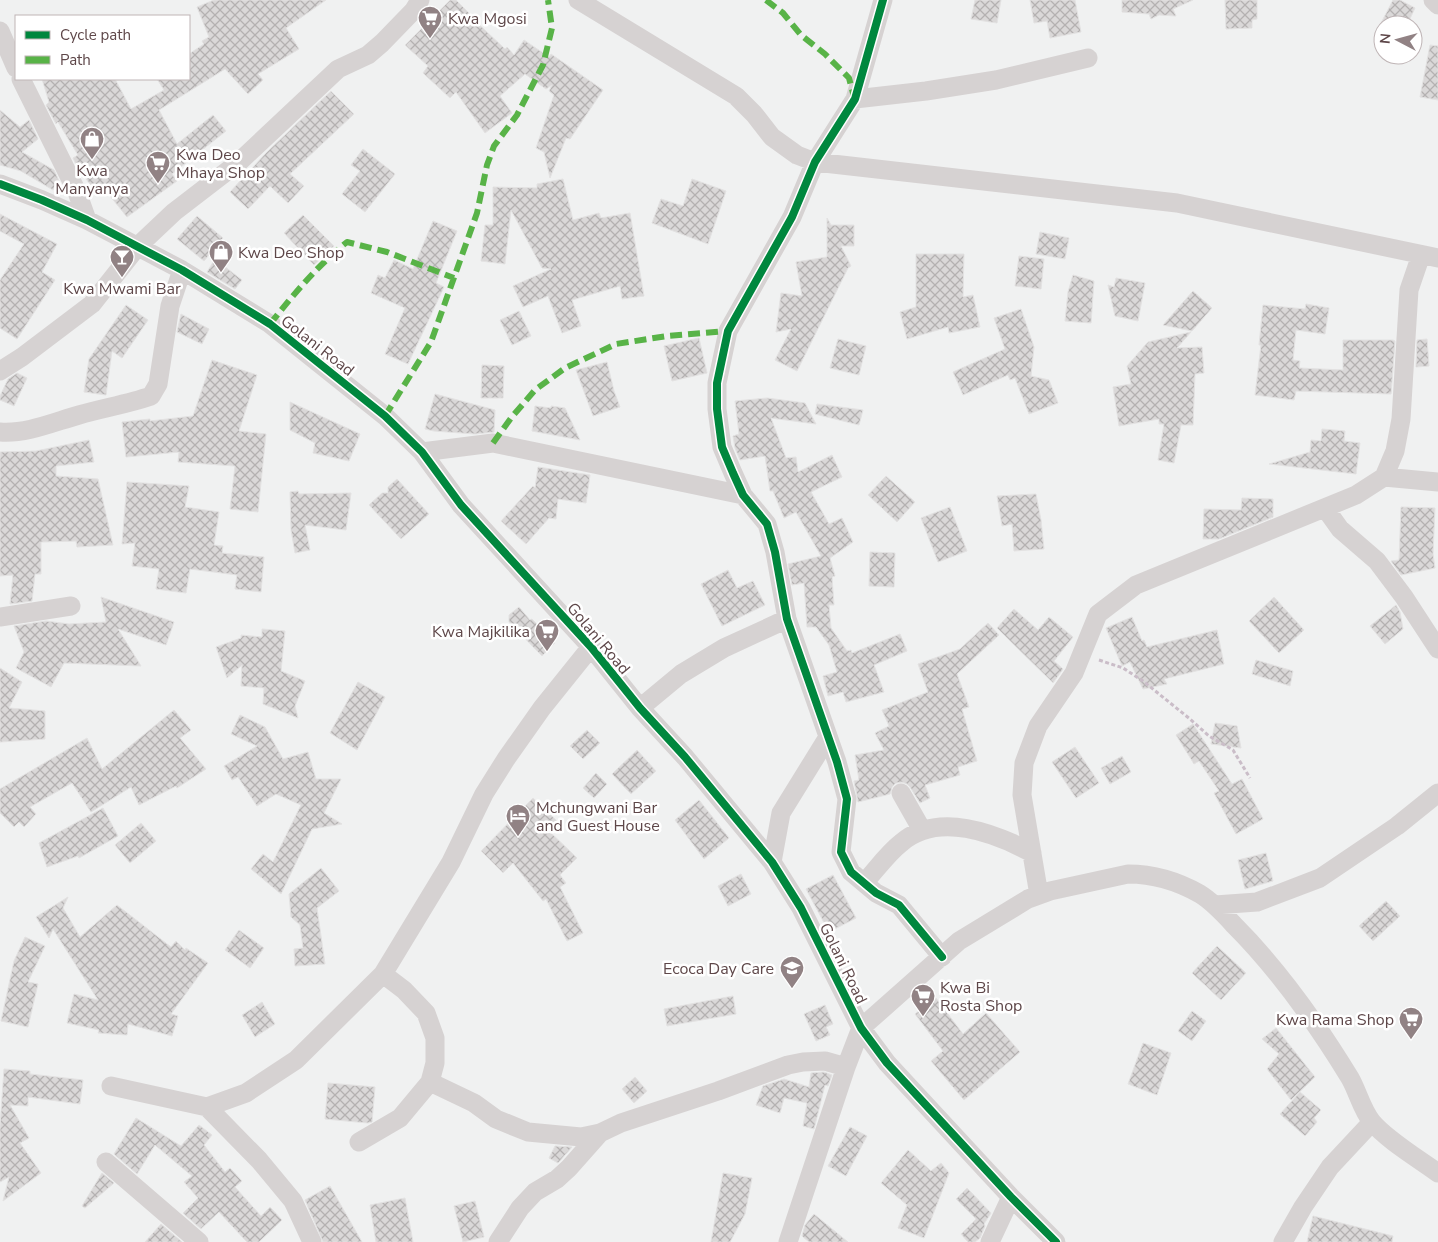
<svg xmlns="http://www.w3.org/2000/svg" width="1438" height="1242" font-family="'Nunito Sans',sans-serif">
<defs>
<pattern id="building-cross-hatch" width="8" height="8" patternUnits="userSpaceOnUse" patternTransform="scale(1.25)"><rect width="8" height="8" fill="#dad8d8"/><path d="M0 0l8 8M0 8l8-8" fill="none" stroke="#b4b1b1"/></pattern>
</defs>
<rect width="100%" height="100%" fill="#f0f1f1"/>
<path fill="url(#building-cross-hatch)" stroke="#e3e2e2" d="M214 0H326L286 28 299 49 258 74 263 80 248 94 225 69 159 110 177 144 213 115 226 131 172 174 177 181 127 217 106 191 99 196 77 167 73 158 78 155 58 122 56 124 46 105 49 102 42 79H115L131 109 164 90 157 79H189V54L204 44 202 41 209 37 197 7Z
M450 0H456L470 14 469 15 505 49 507 47 514 55 524 40 549 57 551 54 603 90 570 139 566 138 550 178 544 152 536 148 554 95 549 91 552 85 546 89 525 74 500 96 512 113 485 133 456 92 450 98 423 73 428 66 405 45Z
M975 0H1001L997 23 971 19Z
M1030 0H1075L1081 32 1050 38 1047 21 1034 23Z
M1122 0H1193L1173 9 1176 16 1159 15 1151 19 1149 14 1122 12Z
M1225 0H1257V19L1252 20V28L1226 29Z
M1393 0H1400L1415 8 1407 25H1380Z
M1430 45 1438 46V100L1420 97Z
M331 91 354 114 290 174 304 186 288 203 270 186 248 209 230 192 266 153Z
M0 110 20 127 29 120 38 139 22 152 54 170 59 181 53 190 21 171 0 165Z
M363 149 395 174 365 212 342 194 360 171 351 165Z
M563 179 573 220 599 213 601 218 630 213 644 296 622 299 620 286 572 300 581 326 562 333 548 296 523 307 513 286 551 269 542 268 511 210 505 264 481 261 485 225H493V187L537 188V184Z
M692 179 726 191 708 244 652 223 661 199 683 206Z
M0 214 57 244 42 272 55 280 17 339 0 328V280L24 244 0 231Z
M303 215 334 246 314 265 284 233Z
M197 216 223 238 204 261 177 239Z
M827 218 831 225H854V246H841L851 266 848 268 797 371 775 360 791 329 776 332 781 293 802 296 796 262 827 257Z
M433 221 457 231 436 283 444 287 408 364 385 354 405 308 371 293 378 275 385 278 394 260 413 269Z
M1040 232 1069 238 1065 259 1036 254Z
M916 254H964L963 297 973 295 980 327 949 333 948 327 907 339 900 312 916 307Z
M1019 256 1044 259 1041 289 1015 286Z
M215 259 242 280 235 289 207 272Z
M1073 275 1094 281 1091 323 1065 321 1068 292Z
M1116 278 1145 283 1138 321 1115 316 1108 285 1114 287Z
M1193 291 1212 308 1192 331 1163 325Z
M1306 304 1329 308 1325 334 1296 330 1293 360 1300 361 1299 368 1343 370V340H1393L1395 341 1391 394 1296 391 1294 400 1255 395 1261 345H1259L1263 305 1305 309Z
M126 305 148 320 122 358 112 351 106 395 84 392 89 359Z
M1021 309 1034 347 1031 376 1049 380 1058 403 1029 414 1015 378 1010 380 1008 375 963 395 953 372 1005 349 994 318Z
M519 311 531 336 512 345 500 320Z
M181 314 209 329 202 344 177 332Z
M1191 332 1177 348 1202 347 1204 373 1195 374 1193 425H1181L1174 463 1158 460 1164 424H1159V419L1119 426 1113 387 1131 384 1127 366 1148 342Z
M699 338 707 373 672 381 664 346Z
M838 339 866 346 859 375 830 368Z
M1427 339 1429 366 1416 367 1417 340Z
M212 360 257 375 239 431 266 434 258 512 230 509 235 466 178 462 179 452 126 457 122 422 150 419V421L193 416Z
M607 362 614 391 620 407 593 416 576 370Z
M482 365 504 366 503 398H481Z
M17 373 27 378 14 406 0 400V396L8 379Z
M435 394 495 410 494 432 475 434 434 431 425 429Z
M767 398 805 403 816 424 771 418 786 458 796 457 798 472 832 455 842 477 811 492 829 524 842 518 853 542 830 558 835 576 832 577 834 605H829L831 628 847 651 851 650 852 653 900 634 907 651 874 665 884 692 846 702 843 692 828 696 823 676 837 672 829 645 816 627H807L804 583 792 585 788 564 821 556 796 512 784 518 773 491H770L765 456 740 460 735 448 733 436 739 434 735 401Z
M290 402 360 434 349 461 313 453 315 443 290 430Z
M817 404 863 410 859 425 815 414Z
M535 406 551 408V406L565 408 580 440 532 431Z
M1322 429 1345 431 1344 441 1360 443 1356 474 1269 464 1310 452 1311 440 1321 441Z
M89 440 94 462 56 466V476L98 479 113 545 77 547 76 541 41 542V574H35L32 601 10 604 13 575 0 576V452L36 451Z
M538 467 590 475 586 503 558 499 556 519 549 518 526 544 501 521 533 486 535 488Z
M886 476 915 502 897 522 868 495Z
M397 479 429 514 401 539 369 505 382 493H388V487Z
M127 482 189 486 185 507 219 512 214 545 223 546 222 553 264 557 261 592 235 589 237 575 190 569 186 593 156 589 159 569 132 566 135 543 122 544Z
M298 491 299 494 351 493 346 530 305 525 310 550 295 553 291 530 290 492Z
M1036 494 1041 520 1044 549 1014 551 1012 524 1002 526 997 496Z
M1242 498 1273 499V517L1219 539H1203L1204 509 1241 510Z
M950 507 967 551 938 562 921 518Z
M1401 507 1435 508 1433 554 1435 568 1401 575 1391 561 1399 560Z
M870 552 895 553 894 587 869 586Z
M728 570 737 588 753 581 765 605 722 626 701 584Z
M101 597 174 622 166 645 118 629 141 666 64 663 51 687 16 668 24 652 14 626 46 621 69 624 106 622Z
M1274 597 1304 630 1279 653 1249 621Z
M1396 605 1400 612 1403 629 1385 644 1370 626Z
M519 607 530 620 532 619 555 643 542 656 509 622V615Z
M1014 609 1038 630 1049 617 1073 637 1054 661 1063 669 1053 683 997 628Z
M1132 617 1142 641 1144 640 1147 647 1217 630 1224 664 1164 679 1167 684 1143 689 1130 662 1122 666 1106 628Z
M988 623 999 635 957 674 969 707 962 709 977 761 958 767 960 775 925 785 930 798 920 803 910 787 907 784 902 782 896 783 892 787 890 794 858 802 854 781 859 780 855 755 884 750 875 733 889 726 882 710 928 692 918 664 960 649Z
M262 629 285 631 281 671 305 681 295 706 298 718 263 704 264 688 241 686 242 665 227 678 216 647 241 638V635L262 637Z
M1256 660 1293 671 1290 686 1252 674Z
M0 668 22 682 9 708 45 711V739L0 742Z
M358 682 385 697 357 750 330 733Z
M174 710 191 730 180 738 206 769 177 788 176 786 139 805 131 787 91 812 72 783 30 807 36 814 24 827 19 822 14 827 0 813V789L87 738 102 769Z
M240 715 265 727 283 759 308 752 316 779H341L324 813 342 824 312 829 281 894 251 869 263 854 273 862 301 805 276 794 257 806 238 777 232 780 224 766 257 746 231 734Z
M1215 723 1237 726 1241 748 1211 744Z
M1193 724 1232 784 1242 779 1263 819 1236 834 1214 793 1219 791 1199 761 1194 764 1176 735Z
M587 730 600 743 583 759 570 746Z
M1075 747 1099 783 1076 798 1052 762Z
M637 750 656 771 631 794 612 774Z
M1122 756 1131 772 1110 784 1101 768Z
M596 773 607 784 594 798 583 788Z
M533 798 557 821 548 830 577 858 560 875 566 883 560 887 583 933 567 941 546 899 543 901 513 863 503 873 481 851Z
M699 800 729 838 704 859 675 820Z
M103 808 118 836 79 858 78 856 47 867 39 843Z
M141 823 156 841 130 863 115 845Z
M1266 853 1273 881 1245 889 1238 860Z
M321 868 339 891 317 908 325 964 295 966 294 949 303 948 300 925 291 917 289 894Z
M741 874 751 894 728 906 718 886Z
M833 875 856 918 829 932 806 889Z
M68 897 63 908 80 937 117 905 171 947 176 941 185 950 186 948 208 963 171 1014 178 1016 172 1036 128 1024 127 1035 98 1033 99 1030 67 1023 74 994 98 1000 53 929 49 938 36 917Z
M1386 901 1400 916 1373 941 1359 926Z
M239 930 264 948 250 968 225 950Z
M25 937 45 946 28 982 38 984 28 1027 1 1021 14 961Z
M1217 946 1246 973 1221 1000 1192 973Z
M733 996 736 1014 667 1026 664 1009Z
M936 998 963 1034 986 1013 1020 1052 964 1100 931 1061 943 1051 915 1014Z
M262 1002 275 1024 255 1037 242 1015Z
M825 1005 833 1024 826 1027 830 1035 816 1041 804 1014Z
M1192 1011 1206 1021 1192 1041 1178 1031Z
M1276 1028 1315 1077 1291 1100 1267 1069 1279 1054 1262 1039Z
M1143 1043 1171 1053 1157 1095 1128 1084Z
M4 1069 30 1071V1074L83 1080 80 1104 28 1097V1106L10 1105 29 1138 20 1143 41 1173 3 1201 9 1177 0 1182V1126Z
M824 1072 832 1075 828 1086 825 1085 814 1129 803 1126 807 1103 784 1098 780 1113 756 1105 763 1086 784 1079 809 1087 811 1073Z
M635 1077 647 1091 634 1103 622 1089Z
M328 1083 375 1087 372 1122 368 1123 325 1119Z
M1300 1092 1321 1110 1314 1118 1317 1122 1305 1136 1280 1114Z
M136 1118 181 1146 199 1125 212 1135 204 1145 225 1172 230 1168 242 1181 235 1187 261 1216 270 1207 282 1220 259 1242H247L219 1212 201 1229 183 1213 198 1198 184 1182 192 1176 155 1145 137 1174 114 1154Z
M850 1127 867 1136 846 1176 828 1166Z
M555 1146 572 1147 558 1163 549 1158Z
M908 1150 931 1171 941 1163 949 1173 924 1238 898 1228 907 1205 881 1183Z
M102 1173 114 1183 85 1208 82 1206Z
M723 1173 752 1178 745 1214 730 1242H711Z
M330 1186 362 1242H323L305 1200Z
M967 1188 991 1213 984 1224 985 1226 980 1238 975 1242H968L961 1234 976 1219 956 1199Z
M405 1198 413 1242H376L370 1205Z
M475 1201 484 1237 463 1242 454 1206Z
M814 1214 848 1242H809L802 1236 805 1225Z
M1313 1216 1393 1236 1392 1242H1307Z
M161 1224 182 1242H145Z"/>
<g fill="none" stroke-linecap="round" stroke-linejoin="round">
<path stroke="#cabdc8" stroke-width="3" stroke-dasharray="4 2.5" stroke-linecap="butt" d="M1099 660 1123 668 1143 681 1190 719 1209 736 1233 750 1250 778"/>
<path stroke="#d6d2d2" stroke-width="19" d="M578 0 736 96 754 114 772 137 797 155 815 162 1177 203 1438 258
M883 0 855 99 815 162 792 217 728 331 717 383V409L722 447 733 473 743 495 767 524 775 552 787 619 837 762 847 799 841 852 851 872 876 893 899 905 942 957
M1433 0 1438 5
M0 31 16 68
M21 79 77 192 87 220
M855 99 926 91 996 80 1088 58
M0 184 42 200 87 220 182 270 270 324 385 416 422 452 461 505 591 647 640 708 685 757 772 862 801 908 861 1028 887 1063 1011 1197 1056 1242
M0 371 22 357 92 304 138 246 174 212 239 162 338 69 368 55 382 43 414 10 420 0
M0 432C27 434 54 422 79 415 103 408 128 404 151 396L158 384 170 306 182 270
M422 452 493 443 743 495
M1384 477 1438 482
M1325 508 1340 529 1377 561 1404 597 1438 649
M0 617 71 606
M640 708 681 674 724 648 787 619
M901 793 922 830
M772 862 781 813 828 737
M864 883C876 870 887 854 901 843 938 811 995 833 1032 853
M1039 895 1022 795 1024 763 1038 726 1074 673 1098 614 1136 585 1356 495 1384 477 1395 451 1401 419 1409 290 1421 255
M1215 905 1257 902 1320 878 1397 826 1438 793
M430 1082 474 1103 496 1119 528 1132 581 1137 600 1133 621 1123 718 1091 788 1065 803 1062 825 1061 846 1067
M111 1086 207 1107 246 1093 296 1060 383 974 451 862 484 794 506 759 542 708 591 647
M207 1107 259 1160 293 1201 312 1242
M359 1142 400 1118 430 1082 435 1063V1038L426 1013 404 990 383 974
M106 1162 199 1242
M498 1242 520 1208 535 1192 557 1179 569 1168 600 1133
M788 1242 846 1067 861 1028 959 941 1028 899 1050 891 1128 874C1153 874 1179 882 1200 894 1213 902 1224 914 1234 925 1279 970 1317 1024 1350 1078 1358 1092 1362 1110 1372 1122 1387 1140 1419 1159 1438 1173
M990 1242 1011 1197
M1283 1242 1303 1207 1330 1167 1372 1122"/>
<path stroke="#58b347" stroke-width="6" stroke-dasharray="12 6" stroke-linecap="butt" d="M766 0 783 13 801 35 825 54 849 78 854 97
M270 324C294 294 317 266 347 242L387 252 454 278
M385 416 431 342 477 213 487 165 494 146 517 115 543 65 552 28 548 0
M493 443 511 418 535 390 565 368 616 344 667 336 728 331"/>
<defs>
<path id="cycleway" d="M883 0 855 99 815 162 792 217 728 331 717 383V409L722 447 733 473 743 495 767 524 775 552 787 619 837 762 847 799 841 852 851 872 876 893 899 905 942 957
M0 184 42 200 87 220 182 270 270 324 385 416 422 452 461 505 591 647 640 708 685 757 772 862 801 908 861 1028 887 1063 1011 1197 1056 1242"/>
</defs>
<use href="#cycleway" stroke="#fff" stroke-width="11"/>
<use href="#cycleway" stroke="#00873e" stroke-width="8"/>
</g>
<defs>
<symbol id="supermarket-pin" viewBox="-11 -11 22 30"><path d="M0 17L-7.5 6A9.5 9.5 0 1 1 7.5 6Z" fill="#918284" stroke="#fff"/><path d="M-6-5.5h2.5l.6 2H6L4.5 2H-2.5L-4.4-4H-6ZM-1.5 3.2a1.3 1.3 0 1 0 .1 0ZM3 3.2a1.3 1.3 0 1 0 .1 0Z" fill="#fff"/></symbol>
<symbol id="shop-pin" viewBox="-11 -11 22 30"><path d="M0 17L-7.5 6A9.5 9.5 0 1 1 7.5 6Z" fill="#918284" stroke="#fff"/><path d="M-5-2.5h2.3a2.7 3.5 0 0 1 5.4 0H5L5.5 6h-11ZM-1.5-2.5h3a1.5 2.3 0 0 0-3 0Z" fill="#fff"/></symbol>
<symbol id="bar-pin" viewBox="-11 -11 22 30"><path d="M0 17L-7.5 6A9.5 9.5 0 1 1 7.5 6Z" fill="#918284" stroke="#fff"/><path d="M-6-5H6L.8 .8V4.5H3.5V6h-7V4.5H-.8V.8Z" fill="#fff"/></symbol>
<symbol id="hotel-pin" viewBox="-11 -11 22 30"><path d="M0 17L-7.5 6A9.5 9.5 0 1 1 7.5 6Z" fill="#918284" stroke="#fff"/><path d="M-6-4.5h1.5V1H6V5H4.5V3h-9V5H-6ZM-4 0a1.8 1.8 0 1 1 3.6 0ZM.5 0V-2.5h3Q6-2.5 6 0Z" fill="#fff"/></symbol>
<symbol id="school-pin" viewBox="-11 -11 22 30"><path d="M0 17L-7.5 6A9.5 9.5 0 1 1 7.5 6Z" fill="#918284" stroke="#fff"/><path d="M0-5L7-2L0 1L-7-2ZM-4 1L0 2.5L4 1V4Q0 6-4 4Z" fill="#fff"/></symbol>
</defs>
<g fill-rule="evenodd">
<use href="#supermarket-pin" x="416" y="4" width="28" height="38"/>
<use href="#shop-pin" x="78" y="125" width="28" height="38"/>
<use href="#supermarket-pin" x="144" y="149" width="28" height="38"/>
<use href="#shop-pin" x="207" y="238" width="28" height="38"/>
<use href="#bar-pin" x="108" y="243" width="28" height="38"/>
<use href="#supermarket-pin" x="533" y="617" width="28" height="38"/>
<use href="#hotel-pin" x="504" y="802" width="28" height="38"/>
<use href="#school-pin" x="778" y="954" width="28" height="38"/>
<use href="#supermarket-pin" x="909" y="982" width="28" height="38"/>
<use href="#supermarket-pin" x="1397" y="1005" width="28" height="38"/>
</g>
<g text-anchor="middle" stroke-width="5" stroke-linejoin="round" paint-order="stroke">
<g font-size="16" fill="#5e4749" stroke="#fff" text-anchor="start">
<text x="448" y="24">Kwa Mgosi</text>
<text x="176" y="160">Kwa Deo<tspan x="176" dy="18">Mhaya Shop</tspan></text>
<text x="92" y="176" text-anchor="middle">Kwa<tspan x="92" dy="18">Manyanya</tspan></text>
<text x="238" y="258">Kwa Deo Shop</text>
<text x="122" y="294" text-anchor="middle">Kwa Mwami Bar</text>
<text x="530" y="637" text-anchor="end">Kwa Majkilika</text>
<text x="536" y="813">Mchungwani Bar<tspan x="536" dy="18">and Guest House</tspan></text>
<text x="774" y="974" text-anchor="end">Ecoca Day Care</text>
<text x="940" y="993">Kwa Bi<tspan x="940" dy="18">Rosta Shop</tspan></text>
<text x="1394" y="1025" text-anchor="end">Kwa Rama Shop</text>
</g>
<g font-size="16" fill="#5e4749" stroke="#fff">
<text transform="translate(318 345) rotate(38)" y="6">Golani Road</text>
<text transform="translate(599 638) rotate(50)" y="6">Golani Road</text>
<text transform="translate(844 963) rotate(64)" y="6">Golani Road</text>
</g>
</g>
<rect x="15" y="15" width="175" height="65" fill="#ffffff" stroke="#bfb5b6"/>
<rect x="25" y="31" width="25" height="8" fill="#00873e" stroke="#bfb5b6"/>
<text x="60" y="40" font-size="15" fill="#5e4749">Cycle path</text>
<rect x="25" y="56" width="25" height="8" fill="#58b347" stroke="#bfb5b6"/>
<text x="60" y="65" font-size="15" fill="#5e4749">Path</text>
<g transform="translate(1398 40) rotate(276)"><circle r="24" fill="#ffffff" stroke="#bfb5b6"/>
<path d="M0-4L9 19L0 12L-9 19Z" fill="#918284"/>
<text y="-8" font-size="14" font-weight="bold" text-anchor="middle" fill="#5e4749">N</text>
</g>
</svg>
